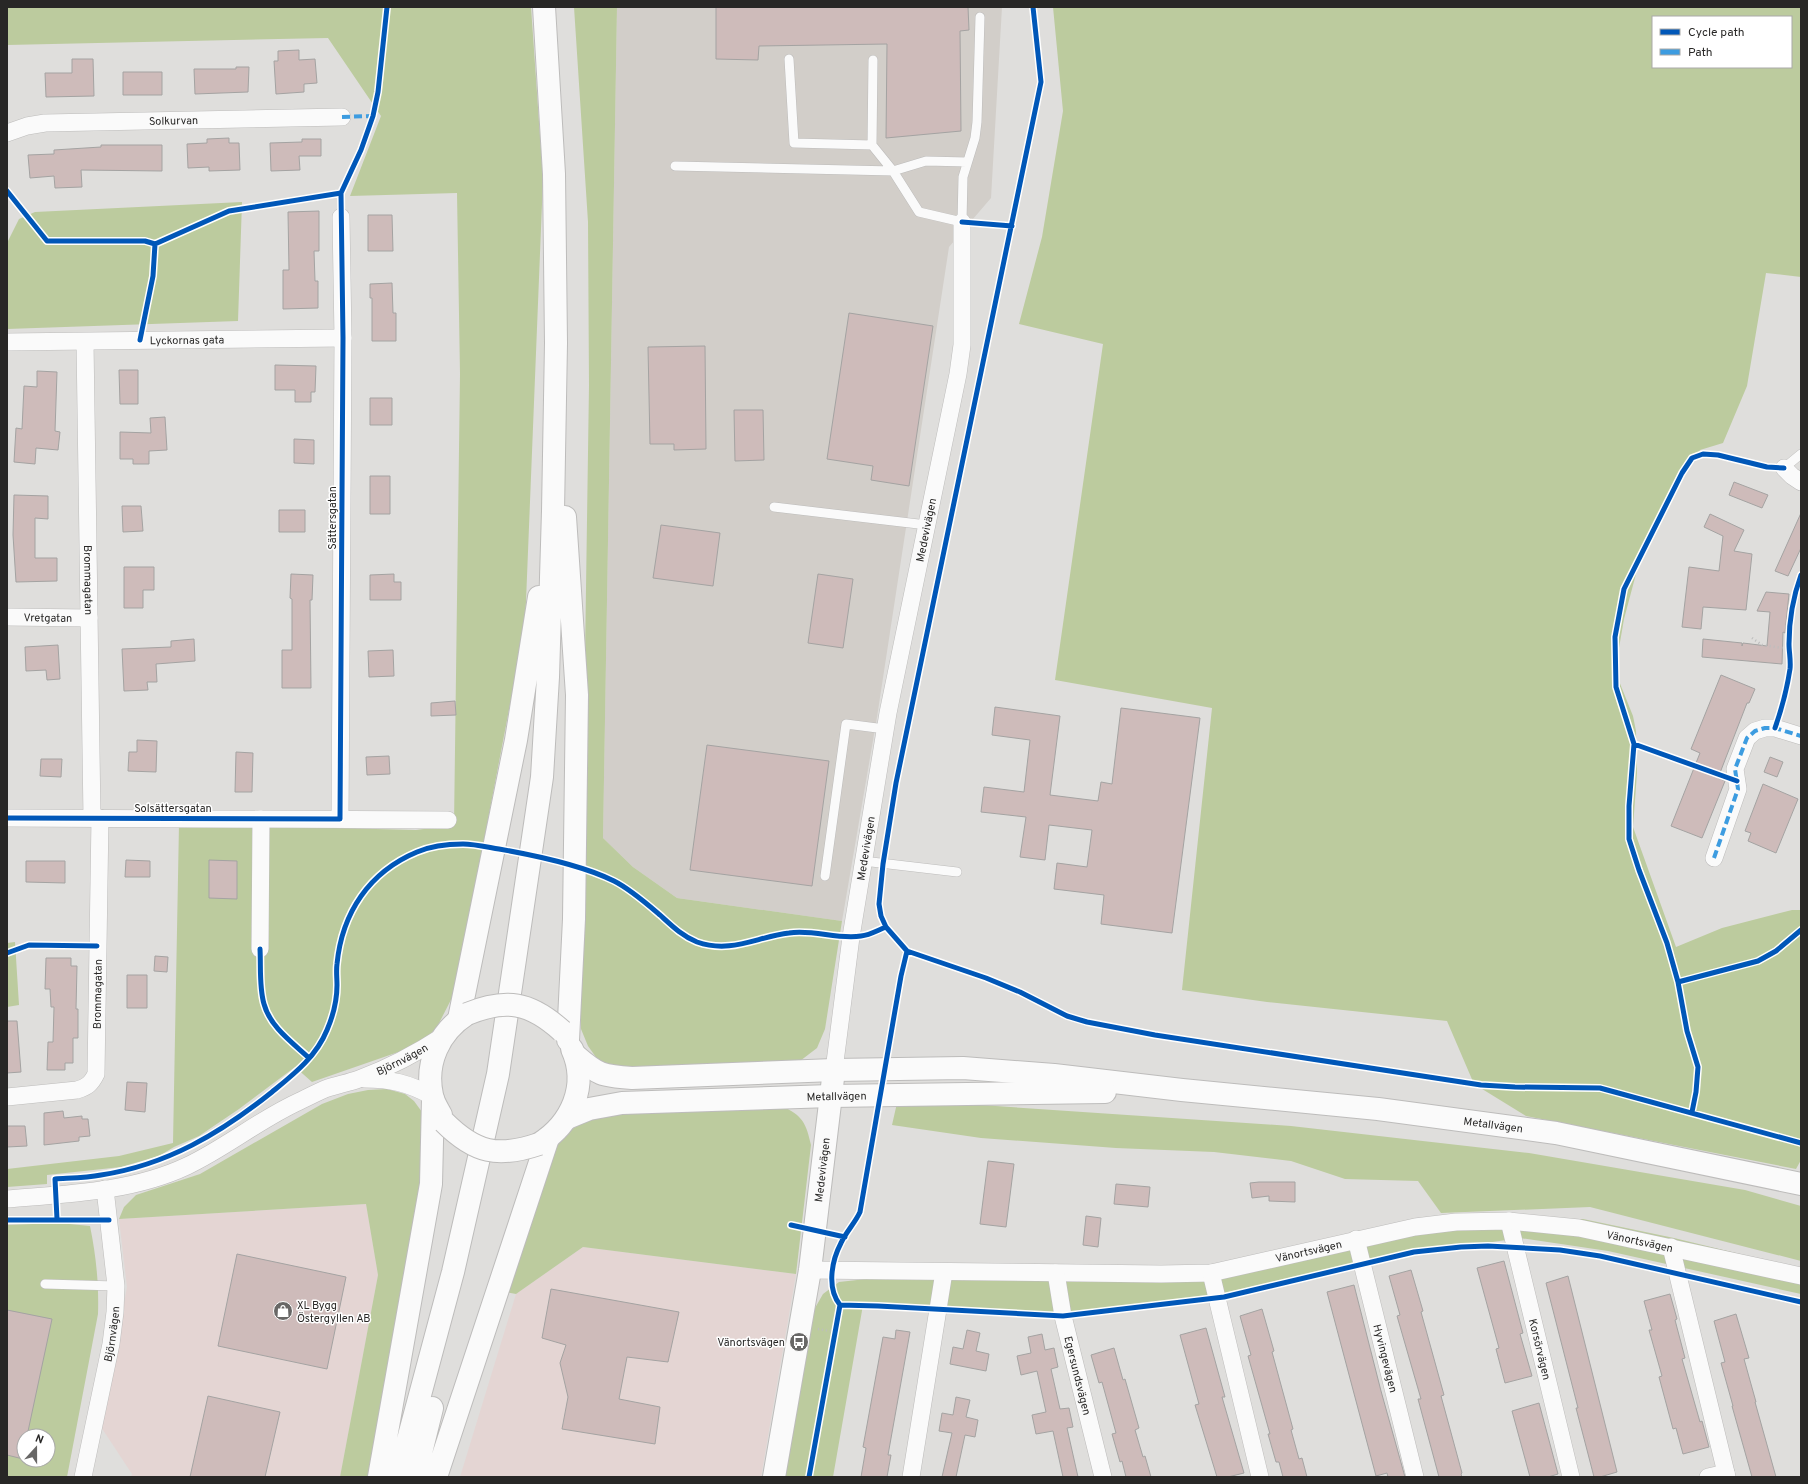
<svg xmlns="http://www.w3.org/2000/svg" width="1808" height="1484" font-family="Overpass,sans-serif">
<rect width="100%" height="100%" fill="#dfdedc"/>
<path fill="#e4d5d3" d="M366 1204 378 1275 340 1477H131L132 1474 101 1427 127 1287 119 1219Z
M583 1247 796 1274 761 1477H460L516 1294Z"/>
<path fill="#d2cec9" d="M617 7H1002L991 198 949 247 877 717 842 921 677 898 633 867 603 838Z"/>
<path fill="#bccb9e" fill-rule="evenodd" d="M7 7H531L543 179 525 626 455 992 437 1027 424 1041 407 1049 312 1082 295 1067 239 1109 199 1136 174 1147 159 1156 121 1167 47 1175V1184L7 1187V1169L119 1156 173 1143 179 824 416 830 454 825 460 374 457 193 350 196 381 116 328 38 7 45Z
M574 7H617L603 838 633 867 677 898 842 921 825 1029 817 1048 800 1061 737 1067H613L598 1060 588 1046 581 1029V971L586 859 585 656 589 385 588 222Z
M1053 7H1801V277L1766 273 1747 386 1723 443 1700 450 1677 487 1640 559 1624 619 1615 671 1633 716 1636 731 1637 773 1633 827 1676 947 1722 928 1792 910H1801V1160L1796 1169 1526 1116 1474 1084 1447 1021 1267 1002 1182 990 1212 708 1055 680 1103 344 1019 324 1042 237 1063 111ZM1653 17H1791V67H1653Z
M242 202 238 321 7 329V243L19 219 35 212Z
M15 942 19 1005 7 1007V943Z
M387 1089 405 1094 414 1101 422 1112V1185L370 1477H340L378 1275 366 1204 119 1219 124 1207 136 1195 200 1174 322 1104 348 1094 368 1090Z
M897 1103H951L1291 1126 1529 1153 1745 1190 1801 1206V1261L1590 1207 1441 1213 1418 1181 1345 1179 1291 1161 1214 1152 1116 1148 981 1138 892 1125Z
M782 1106C803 1116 806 1123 811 1145L796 1274 583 1247 516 1294 506 1292 551 1157C555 1151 557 1143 562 1138 576 1122 599 1117 618 1112Z
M1512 1219H1583L1674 1238 1801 1269V1294L1608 1251 1520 1238 1369 1260 1220 1294 1069 1314 1036 1316 863 1305 833 1477H785L815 1308 823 1294 839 1282 948 1270 1212 1266Z
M59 1223 90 1226C96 1255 99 1284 98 1314L67 1477H7V1225ZM24 1436H48V1460H24Z"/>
<path fill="#cebbba" stroke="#a4a3a2" d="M716 7H968L969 30 960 31 961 131 886 138 887 44 759 46 758 60 716 59Z
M299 50V60L315 59 317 83 304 84V92L276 94 274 61H278V51Z
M72 59H93L94 96 46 97 45 73H72Z
M236 67H249L248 92 195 94 194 69H236Z
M123 72H162V95H123Z
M229 138V143H239L240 170 209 171V167L188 168 187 144 207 143V139Z
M302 139H321V156H299L300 170 271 171 270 143 302 142Z
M101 145H162V171L81 170 82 187 55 188 54 176 30 178 28 155 54 154V150L101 147Z
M319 211V251H314L315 281H318V308L283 309V270H289L288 212Z
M368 215H392L393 251H368Z
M392 283 393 313H396V341H372V298H370V284Z
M849 313 933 326 909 486 871 480 873 466 827 459Z
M705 346 706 449 674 450V444H650L648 347Z
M275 365 316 366 315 392H311V402H295V390H275Z
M119 370H138V404H120Z
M37 371 57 372 55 431 60 432 58 450 36 448 35 464 14 462 16 428 22 429 24 386 37 387Z
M370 398H392V425H370Z
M734 410H763L764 460 735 461Z
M165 417 167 450 149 451V464H133V459H120V432L151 433 150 418Z
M294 439 314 440V464L294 463Z
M370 476H390V514H370Z
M1734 482 1768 495 1762 508 1729 495Z
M14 495 48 496V519L35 518V558H57V581L16 582 13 535Z
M122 506H141L143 531 123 532Z
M279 510H305V532H279Z
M1801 513V548L1788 576 1775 571Z
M1710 514 1744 530 1734 551 1752 554 1746 610 1703 607 1701 629 1682 627 1689 567 1719 571 1723 536 1704 527Z
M661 525 720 533 713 586 653 578Z
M124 567H154V590H143V608H124Z
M291 574 313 575 312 600H310L311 688H282V650H292V599L290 598Z
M394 574V582H401V600H370V575Z
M818 574 853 579 843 648 808 643Z
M1766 592 1789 594 1785 633 1783 632 1782 664 1702 657 1703 639 1742 643V646L1743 643 1767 646 1770 612 1757 611Z
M194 639 195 661 156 664 157 682H147L148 690 124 691 122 649 171 647V641Z
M58 645 60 679 47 680 46 670 26 671 25 647Z
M393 650 394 676 369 677 368 651Z
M1721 675 1755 689 1749 703H1747L1718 778 1725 781 1702 838 1671 826 1700 753 1691 749Z
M455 701 456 715 431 716V703Z
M995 707 1060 716 1050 795 1098 801 1101 782 1112 784 1121 708 1200 718 1172 933 1101 924 1104 895 1054 889 1057 863 1087 867 1092 830 1049 825 1045 860 1020 857 1026 817 981 812 984 787 1024 792 1030 740 992 735Z
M137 740 157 741 156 772 128 771 129 752H137Z
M707 745 829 761 812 886 690 870Z
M236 752 253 753 252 792H235Z
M389 756 390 774 367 775 366 757Z
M1770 757 1783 762 1777 777 1764 772Z
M41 759H62L61 777 40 776Z
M1763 784 1798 799 1776 853 1748 841 1751 833 1745 831Z
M126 860 150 861V877H125Z
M209 860 237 861V899L209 898Z
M26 861H65V883L26 882Z
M155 956 168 957 167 972 154 971Z
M46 958H71V966H77L76 1009H78V1038H73V1063H65V1070H47L48 1042H53L54 1007H51L50 989H45Z
M127 975H147V1008H127Z
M7 1021H17L21 1072 7 1073Z
M127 1082 147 1083 145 1112 125 1110Z
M63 1111 64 1118 82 1116V1119H88L90 1136 79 1137V1141L44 1145V1113Z
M7 1126H25L27 1146 7 1147Z
M988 1161 1014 1164 1006 1227 980 1224Z
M1259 1182H1295V1202L1269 1201V1196L1252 1198 1250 1183Z
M1116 1184 1150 1187 1148 1207 1114 1204Z
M1086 1216 1101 1218 1098 1247 1083 1245Z
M237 1254 346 1277 327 1369 218 1346Z
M1504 1261 1523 1333 1520 1334 1532 1376 1505 1383 1496 1349 1499 1348 1477 1268Z
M1411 1270 1423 1311 1421 1312 1444 1395 1441 1396 1462 1473 1461 1474 1462 1477H1439L1418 1399H1421L1397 1316 1400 1315 1389 1276Z
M1568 1276 1617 1472 1600 1477H1594L1587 1450 1576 1408H1578L1546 1283Z
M1354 1285 1381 1391 1405 1477H1388L1387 1473 1376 1476 1356 1401 1327 1292Z
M551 1289 679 1312 668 1362 627 1357 619 1399 660 1407 655 1444 562 1429 568 1397 560 1363 566 1345 542 1338Z
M1670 1294 1677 1319 1675 1320 1685 1358 1682 1359 1700 1422 1702 1421 1709 1447 1683 1454 1676 1428 1673 1429 1659 1377 1662 1376 1649 1330H1652L1644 1301Z
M1262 1309 1274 1351 1272 1352 1293 1429 1291 1430 1299 1459 1302 1458 1307 1477H1283L1279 1462H1276L1268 1434H1270L1248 1356 1251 1355 1240 1316Z
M7 1310 52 1319 27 1436H24L23 1459 7 1455Z
M1736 1314 1749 1358 1744 1359 1756 1402H1755L1776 1477H1752L1732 1406H1733L1721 1363 1725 1362 1714 1321Z
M1206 1328 1225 1397H1222L1244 1473 1228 1477H1217L1195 1405 1199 1404 1180 1335Z
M896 1330 910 1332 888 1455H891L887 1477H861L866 1448 863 1447 883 1337 895 1339Z
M967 1330 980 1333 976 1351 989 1354 986 1371 950 1364 953 1347 963 1349Z
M1042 1334 1045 1350 1054 1348 1058 1367 1051 1369 1060 1409 1069 1408 1073 1427 1067 1428 1078 1477H1063L1053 1431 1036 1434 1032 1415 1046 1412 1037 1371 1021 1375 1017 1356 1031 1353 1028 1337Z
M1114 1348 1123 1380 1125 1379 1139 1428 1135 1430 1143 1457 1145 1456 1151 1477H1126L1122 1461 1120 1462 1112 1434 1116 1433 1102 1382 1099 1383 1091 1355Z
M208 1396 280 1412 265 1477H190Z
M956 1397 970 1400 966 1417 978 1420 975 1437 965 1435 956 1477H942L952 1433 939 1431 942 1413 953 1415Z
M1539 1403 1558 1474 1548 1477H1530L1512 1411Z"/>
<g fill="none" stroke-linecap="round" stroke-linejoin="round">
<defs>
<path id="lane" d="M789 59 794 143 872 145
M873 60 872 145 893 171 919 212 962 222 963 177 975 138 977 122 980 17
M675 166 893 171 926 161 967 162
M1784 468 1801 454
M774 507 927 525
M863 861 957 872
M825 876 846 724 885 729
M45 1284 116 1286"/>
<g id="street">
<path id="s1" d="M7 133 27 126 45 123 342 117"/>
<path id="s2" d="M7 342 343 338"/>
<path id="s3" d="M85 342 92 818"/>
<path d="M1784 468 1792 476 1801 482"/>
<path id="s4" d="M7 617 89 618"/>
<path d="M7 818 448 820"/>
<path d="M340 819 343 338 341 217"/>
<path d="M1714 858 1738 789 1735 769 1747 738 1755 731 1765 728H1775L1801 736"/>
<path d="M260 949 261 819"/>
<path id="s5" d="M834 1070 851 937 888 713 958 374 962 345V222"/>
<path d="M364 1079C391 1079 408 1083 432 1096"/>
<path id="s6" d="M7 1097 77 1090C87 1087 91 1084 96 1074L100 818"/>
<path id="s7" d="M7 1199C67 1194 132 1192 187 1166 227 1147 260 1119 300 1101 308 1097 316 1093 325 1089 336 1085 348 1083 359 1079 388 1068 417 1053 443 1036"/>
<path id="s8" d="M1509 1221 1571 1477"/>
<path id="s9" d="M1356 1239 1415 1477"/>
<path d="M1671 1247 1727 1477"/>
<path id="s10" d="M810 1270 1161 1274 1211 1273 1415 1227 1456 1222 1509 1221 1579 1228 1801 1276"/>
<path id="s11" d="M1056 1273 1063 1316 1103 1477"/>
<path d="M1211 1273 1260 1477"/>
<path id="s12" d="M83 1477 111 1344 115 1312 116 1286 105 1189"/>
<path d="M911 1477 944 1272"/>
<path d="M1708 1477 1726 1473"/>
</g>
<g id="secondary">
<path id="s13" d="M774 1477 810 1270 834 1070"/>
</g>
<g id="primary">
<path id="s14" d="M575 1055C598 1075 602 1076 632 1078L834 1070 963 1068 1054 1075 1182 1090 1378 1109 1556 1133 1801 1184"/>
<path d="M441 1115C438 1109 433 1102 432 1095 425 1063 439 1032 467 1014"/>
<path id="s15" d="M567 1118 589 1109 622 1103 831 1096 1105 1092"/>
<path d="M539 1144C571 1124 589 1086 572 1049"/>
</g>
<path id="highway" d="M565 517 577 695 574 919 568 1040
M459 1019 516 740 539 597
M379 1477 431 1184 433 1099
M398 1477 453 1272 498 1074 542 777 548 677 553 511 556 343 554 174 544 7
M415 1477 432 1408
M436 1477 548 1138"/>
</defs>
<use href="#lane" stroke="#bdbcbb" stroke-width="10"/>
<use href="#street" stroke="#bdbcbb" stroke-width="18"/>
<use href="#secondary" stroke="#bdbcbb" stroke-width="24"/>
<use href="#primary" stroke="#bdbcbb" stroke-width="24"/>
<use href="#highway" stroke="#bdbcbb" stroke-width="24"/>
<path stroke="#bdbdbd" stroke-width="2.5" stroke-dasharray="1 3" stroke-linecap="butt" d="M1752 638 1762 645 1790 649
M818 1329 835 1332"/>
<use href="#lane" stroke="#fafafa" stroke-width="9"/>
<use href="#street" stroke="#fafafa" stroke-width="17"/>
<use href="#secondary" stroke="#fafafa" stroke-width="22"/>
<use href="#primary" stroke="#fafafa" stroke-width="22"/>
<use href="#highway" stroke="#fafafa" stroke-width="22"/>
<defs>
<path id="primary-bridge" d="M467 1014C506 998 530 1002 562 1031
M444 1122C475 1153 498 1158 539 1144"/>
</defs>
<use href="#primary-bridge" stroke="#bdbcbb" stroke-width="24" stroke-linecap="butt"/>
<use href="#primary-bridge" stroke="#fafafa" stroke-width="22"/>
<path stroke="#3d9ce0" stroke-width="4" stroke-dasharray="8 4" stroke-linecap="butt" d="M342 117 373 116
M1714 858 1738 789 1735 769 1747 738 1755 731 1765 728H1775L1801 736"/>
<defs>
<path id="cycleway" d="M1033 7 1041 82 896 783 883 864 879 904 881 916 886 927 907 951 986 978 1020 992 1067 1016 1087 1022 1155 1035 1481 1085 1515 1087 1600 1088 1801 1143
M7 191 47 241H145L155 244 229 211 341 193
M962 222 1012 226
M140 340 153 276 155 244
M1775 728C1782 708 1787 689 1790 669 1791 661 1789 652 1789 644 1789 621 1793 597 1801 575
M1634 744 1737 781
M7 818 340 819 343 338 341 193 361 150 373 116 378 92 387 7
M260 949C261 967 259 987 264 1004 270 1027 293 1043 309 1058
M7 953 29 945 97 946
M1678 982 1758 961 1776 951 1801 930
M1692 1112 1696 1092 1698 1067 1687 1031 1678 982 1667 943 1639 870 1629 839V806L1634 744 1616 687 1615 637 1624 589 1682 473 1692 458 1703 454 1718 455 1767 467 1784 468
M57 1219 55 1179C70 1178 86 1178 101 1175 167 1165 221 1133 272 1092 294 1074 316 1057 327 1030 333 1016 337 1001 337 985 337 978 336 971 337 964 342 913 369 872 417 852 431 846 448 844 463 844 474 844 487 847 499 849 533 855 582 865 614 881 630 889 646 903 660 915 671 925 682 936 697 942 731 954 756 937 789 933 813 929 838 940 861 936 870 935 878 930 886 927
M7 1220H109
M791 1225 845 1237
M840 1305 878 1306 1063 1316 1224 1297 1414 1252 1461 1247 1488 1246 1560 1250 1600 1256 1801 1302
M809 1477 840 1305C827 1289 831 1262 841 1243 846 1232 855 1223 860 1212L901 976 907 951"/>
</defs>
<use href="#cycleway" stroke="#fff" stroke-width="8"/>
<use href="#cycleway" stroke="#0057b8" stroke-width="5"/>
</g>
<defs>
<symbol id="shop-disc" viewBox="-11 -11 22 22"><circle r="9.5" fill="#686766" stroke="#fff"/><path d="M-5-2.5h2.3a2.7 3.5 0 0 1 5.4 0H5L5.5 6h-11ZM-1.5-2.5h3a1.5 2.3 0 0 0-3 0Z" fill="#fff"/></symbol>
<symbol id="bus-disc" viewBox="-11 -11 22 22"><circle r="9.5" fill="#686766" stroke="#fff"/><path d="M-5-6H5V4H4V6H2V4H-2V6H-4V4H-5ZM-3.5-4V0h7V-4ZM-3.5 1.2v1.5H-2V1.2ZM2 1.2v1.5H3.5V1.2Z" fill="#fff"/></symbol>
</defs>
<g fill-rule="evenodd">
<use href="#shop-disc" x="272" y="1300" width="22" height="22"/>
<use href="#bus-disc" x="788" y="1331" width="22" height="22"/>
</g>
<g text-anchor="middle" stroke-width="3" stroke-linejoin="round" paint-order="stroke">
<g font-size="11" fill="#282726" stroke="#fff">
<text dy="4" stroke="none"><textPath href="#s1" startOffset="168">Solkurvan</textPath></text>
<text dy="4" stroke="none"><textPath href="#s2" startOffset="180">Lyckornas gata</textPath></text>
<text transform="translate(332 518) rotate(-90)" y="4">Sättersgatan</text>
<text dy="4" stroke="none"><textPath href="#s5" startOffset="548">Medevivägen</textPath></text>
<text dy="4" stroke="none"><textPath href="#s3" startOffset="238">Brommagatan</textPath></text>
<text dy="4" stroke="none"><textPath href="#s4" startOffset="41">Vretgatan</textPath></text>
<text x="173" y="812">Solsättersgatan</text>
<text dy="4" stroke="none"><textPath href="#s5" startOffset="224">Medevivägen</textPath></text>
<text dy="4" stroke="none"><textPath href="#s6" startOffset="176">Brommagatan</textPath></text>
<text dy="4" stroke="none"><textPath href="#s7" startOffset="425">Björnvägen</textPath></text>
<text dy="4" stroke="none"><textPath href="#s15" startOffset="272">Metallvägen</textPath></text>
<text dy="4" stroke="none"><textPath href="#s14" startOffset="928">Metallvägen</textPath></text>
<text dy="4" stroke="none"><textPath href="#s13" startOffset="311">Medevivägen</textPath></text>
<text dy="4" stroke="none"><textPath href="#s10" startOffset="837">Vänortsvägen</textPath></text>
<text dy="4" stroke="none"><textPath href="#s10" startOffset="501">Vänortsvägen</textPath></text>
<text dy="4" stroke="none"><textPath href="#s12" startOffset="146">Björnvägen</textPath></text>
<text dy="4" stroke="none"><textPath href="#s8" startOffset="132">Korsörvägen</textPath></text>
<text dy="4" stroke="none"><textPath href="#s9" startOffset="123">Hyvingevägen</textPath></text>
<text dy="4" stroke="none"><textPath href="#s11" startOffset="105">Egersundsvägen</textPath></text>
</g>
<g font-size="11" fill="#282726" stroke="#fff" text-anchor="start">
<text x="297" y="1309">XL Bygg<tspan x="297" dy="13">Östergyllen AB</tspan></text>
<text x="785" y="1346" text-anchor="end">Vänortsvägen</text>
</g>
</g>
<rect width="1808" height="1484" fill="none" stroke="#282726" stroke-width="16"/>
<rect x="1652" y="16" width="140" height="52" fill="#ffffff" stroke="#a9a9a8"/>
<rect x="1660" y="29" width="20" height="6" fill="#0057b8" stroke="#a9a9a8"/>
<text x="1688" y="36" font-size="12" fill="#282726">Cycle path</text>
<rect x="1660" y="49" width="20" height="6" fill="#3d9ce0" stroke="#a9a9a8"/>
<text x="1688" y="56" font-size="12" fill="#282726">Path</text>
<g transform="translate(36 1448) rotate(21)"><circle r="19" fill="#ffffff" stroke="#a9a9a8"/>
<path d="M0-3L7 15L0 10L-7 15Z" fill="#686766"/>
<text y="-6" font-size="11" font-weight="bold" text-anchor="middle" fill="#282726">N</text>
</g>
</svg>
